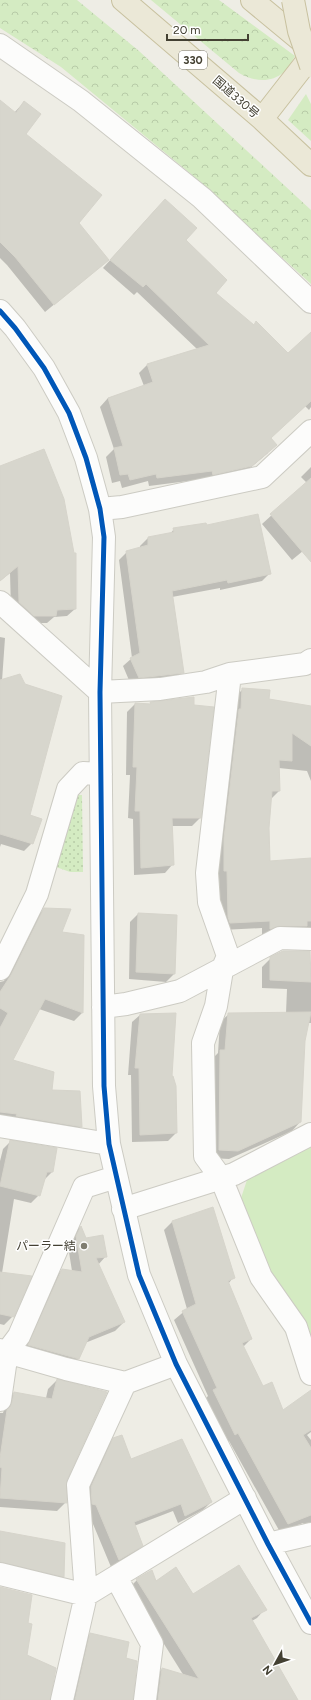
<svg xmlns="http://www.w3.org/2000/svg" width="311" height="1700" font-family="Figtree,'Noto Sans JP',sans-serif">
<defs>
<pattern id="forest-crowns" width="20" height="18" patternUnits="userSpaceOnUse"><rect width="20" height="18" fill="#d4ebc2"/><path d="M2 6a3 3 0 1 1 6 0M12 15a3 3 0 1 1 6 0" fill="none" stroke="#b7cba7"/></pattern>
<pattern id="garden-dots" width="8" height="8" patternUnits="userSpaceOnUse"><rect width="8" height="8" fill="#d4ebc2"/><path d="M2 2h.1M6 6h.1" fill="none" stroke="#b7cba7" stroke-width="1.8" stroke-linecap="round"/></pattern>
</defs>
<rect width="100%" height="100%" fill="#eeede5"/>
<path fill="#d4ebc2" d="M311 1147V1343L266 1269 239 1204 247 1180Z"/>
<path fill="url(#forest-crowns)" d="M0 0H77L139 51 311 210V284L191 174 61 67 0 28Z
M151 0H219L295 56C292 61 288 69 284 72 270 84 253 81 239 73Z
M306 94 311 104V141L288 120Z"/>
<path fill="url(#garden-dots)" d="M78 795H82L83 872H70L56 867 73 801Z"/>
<path fill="#0003" d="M0 101 14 113 24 102 25 134 77 223 108 260 45 312 7 265 0 258Z
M157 208 185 240 214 293 288 354 311 337V407L309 410 305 406 270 438 268 453 243 474 149 486 148 481 122 488 120 481 112 483 106 457 114 449 100 407 108 398 144 386 139 373 147 365 197 349 137 292 134 295 103 268Z
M0 467 75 609 67 616 54 617 47 623H26L11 610 10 573 0 581Z
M311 467V548L309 546 292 560 262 524 307 483 301 477Z
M174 529 270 573 262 581 220 590V588L172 597 182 672 175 680 131 685 123 666 132 658 119 560 127 552 140 548V546L148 538 170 534Z
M0 637 5 638 2 681 29 816 32 843 24 851 1 844 0 847Z
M243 689 268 699 311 707V781L307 771 279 768V791L271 799 268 828 269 862 311 865V929L262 936V928L222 930 220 925 219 878H216L235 697Z
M151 703 200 818 192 826H171L172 865 165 873 134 875 133 819 128 818 130 775H126L127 712 135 704 149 705Z
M44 909 60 933 83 936 82 1013 74 1021 39 1009 12 1060 51 1091 81 1126 72 1135 0 1121V982L4 981 36 918Z
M138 914 175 916 174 974 166 982 129 979 130 922Z
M309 952 311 967V1023H308L304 1041 300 1122 292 1131 229 1159 211 1158 212 1059 218 1053 220 1022 229 1014 286 1013 287 989 262 988V967L271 958Z
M140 1015 171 1077 176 1133 168 1141 132 1142 131 1075H128L132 1022Z
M11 1141 52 1172 44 1180 39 1195 31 1203 14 1199 2 1273 13 1316 4 1325 0 1324V1161L3 1149Z
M212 1208 233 1278 228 1284 251 1339 243 1347 263 1387 282 1412 311 1392V1432L307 1435 311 1440V1534L303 1523 280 1532 229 1441 226 1442 205 1399 208 1396 174 1320 187 1309 164 1230 172 1222Z
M80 1227 86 1239 106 1256 98 1265 124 1322 115 1331 85 1343 78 1359 69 1368 20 1354 53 1279 62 1270 72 1271 68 1246 72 1236Z
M57 1380 66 1480V1502L57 1511 0 1507V1413H3L6 1401 14 1393 46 1398 48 1389Z
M114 1439 131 1461 211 1502 203 1510 178 1523 173 1511 134 1526 142 1546 134 1553 111 1567 88 1512 83 1496 106 1447Z
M0 1532 63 1576 53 1586 0 1573Z
M137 1580 156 1582 192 1595 265 1609 257 1618 252 1621 296 1700H151L154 1677 162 1669 184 1676 129 1588Z
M91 1634 125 1659 132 1700H69L82 1642Z"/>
<path fill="#d7d6cd" stroke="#d6d4cb" d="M0 100 16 113 24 101 41 114 26 134 102 195 79 223 109 260 54 305 15 257 0 242Z
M165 199 197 228 186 240 227 280 216 293 254 325 256 321 288 353 311 332V401L271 438 277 445 252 466 213 475 212 471 157 478 156 474 130 480 128 474 120 475 114 448 123 446 108 398 153 382 147 364 209 345 146 284 143 287 110 260Z
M44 449 64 499 74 553H76V609L57 610 56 616H34L19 602 18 566 0 581V466Z
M311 478V562L270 514Z
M258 514 271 574 228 583 227 580 172 591 184 673 139 678 130 658 140 653 126 551 148 545V537L174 532 173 528 206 523 207 525Z
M20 674 25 684 62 696 30 815 42 819 33 844 0 834V680Z
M242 688 270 690 269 699 311 706V746L292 733V761L279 760 280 791H272L269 828 270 861 311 858V921H307V926H280L270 929V921L230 923 228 917 227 871H224V838L239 709H241Z
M194 697V705L214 707 201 818H172L174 865 141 868 140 811H135L137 767H133L135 703 151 704 150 702Z
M44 908 71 909 62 932 84 935 83 1013 45 999 13 1060 54 1072 52 1090 80 1091 82 1127 16 1116 17 1114 0 1112V1028L8 1013 0 1008V992L11 975Z
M138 913 177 915 175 974 136 972Z
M283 951H310L311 982 270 980V957Z
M311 1012 305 1041 301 1122 238 1151 219 1150 220 1050H225L228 1013Z
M176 1013 172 1076H173L176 1086 177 1133 140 1135 139 1068H135L140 1014Z
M10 1140 57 1148 53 1172H47L40 1196 0 1186Z
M213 1207 235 1278 228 1281 252 1339 242 1343 263 1386 272 1382 283 1410 311 1390V1430L303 1435 311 1448V1515L288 1524 238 1433 235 1435 213 1390 217 1388 182 1311 196 1304 172 1221Z
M81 1226 86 1238 103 1235 107 1257 96 1258 125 1322 89 1337 79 1359 28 1345 62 1269 82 1272 76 1236Z
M0 1272 32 1276 14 1317 0 1314Z
M57 1379 107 1392 67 1480V1503L0 1498 2 1468 0 1467V1458L7 1410 10 1407 12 1402 14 1392 52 1399Z
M122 1435 131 1459 182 1439 212 1502 185 1516 181 1504 134 1522 143 1546 119 1560 96 1505 92 1504 91 1487 113 1438Z
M0 1531 65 1543 64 1577 0 1562Z
M239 1565 267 1610 251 1618 298 1700H158L162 1668 199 1679 136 1579 152 1570 156 1581 176 1567 193 1594Z
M0 1587 32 1595 28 1623 32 1624 27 1655 56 1668 50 1700H0Z
M90 1633 129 1642 126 1658 137 1661 133 1700H75Z"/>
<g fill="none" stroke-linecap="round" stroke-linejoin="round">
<defs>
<path id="minor" d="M0 45 81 101 202 198 311 302
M0 311 15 328 44 368 69 413 86 458 100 509 104 537 100 692 104 1086 109 1144 139 1275 176 1364 268 1544 311 1623
M100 509 122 507 262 477 311 431
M0 602 100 692 160 689 206 682 230 674 305 664 311 660
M230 674 207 873 209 902 228 956 222 970 216 1006 203 1043 205 1156 221 1178 261 1277 296 1327 311 1374
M0 969 37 894 68 789 83 773 101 774
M103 1007 126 1004 180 991 280 938 311 939
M0 1126 109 1144
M123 1209 234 1174 311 1134
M0 1350 66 1369 125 1383 176 1364
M0 1400 7 1352 19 1336 84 1187 116 1177
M268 1544 311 1534
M0 1574 86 1595 245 1498
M116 1577 152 1644 145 1700
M62 1700 86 1595 78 1485 125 1383"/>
<path id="highway" d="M123 0 262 119 311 165
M252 0 310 48
M262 119 311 56"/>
</defs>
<use href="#minor" stroke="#cccbc3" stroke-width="24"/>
<use href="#highway" stroke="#c8c19f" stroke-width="24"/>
<use href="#minor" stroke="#fcfcfb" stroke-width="22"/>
<use href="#highway" stroke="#ebe8d7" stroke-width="22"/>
<defs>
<path id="highway-bridge" d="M293 0 299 31 311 66"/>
</defs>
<use href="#highway-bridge" stroke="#c8c19f" stroke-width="24" stroke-linecap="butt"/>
<use href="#highway-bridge" stroke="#ebe8d7" stroke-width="22"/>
<defs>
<path id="cycleway" d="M0 311 15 328 44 368 69 413 86 458 100 509 104 537 100 692 104 1086 109 1144 139 1275 176 1364 268 1544 311 1623"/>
</defs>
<use href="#cycleway" stroke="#fff" stroke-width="8"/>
<use href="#cycleway" stroke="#0057b8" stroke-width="5"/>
</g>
<circle fill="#7f7d71" stroke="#fff" stroke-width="1.5" cx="84" cy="1246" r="4"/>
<g text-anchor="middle" stroke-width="3" stroke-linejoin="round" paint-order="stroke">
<rect fill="#fff" stroke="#7b7970" stroke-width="1" x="179" y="51" width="28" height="18" rx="3"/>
<g font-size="11" font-weight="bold" fill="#434032">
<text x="193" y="64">330</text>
</g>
<g font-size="12" fill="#434032" stroke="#fff">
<text transform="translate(236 97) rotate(41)" y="4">国道330号</text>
</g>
<g font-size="12" fill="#434032" stroke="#fff" text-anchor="end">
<text x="76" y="1250">パーラー結</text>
</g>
</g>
<g transform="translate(275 1664) rotate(230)" stroke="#ffffff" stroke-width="3" paint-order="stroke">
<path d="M0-3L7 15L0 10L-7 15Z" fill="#434032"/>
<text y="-6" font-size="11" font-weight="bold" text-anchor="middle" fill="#434032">N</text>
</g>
<path d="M167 34v6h81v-6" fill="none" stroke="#434032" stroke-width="2"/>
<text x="173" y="34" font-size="12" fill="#434032" stroke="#ffffff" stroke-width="3" paint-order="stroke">20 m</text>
</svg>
